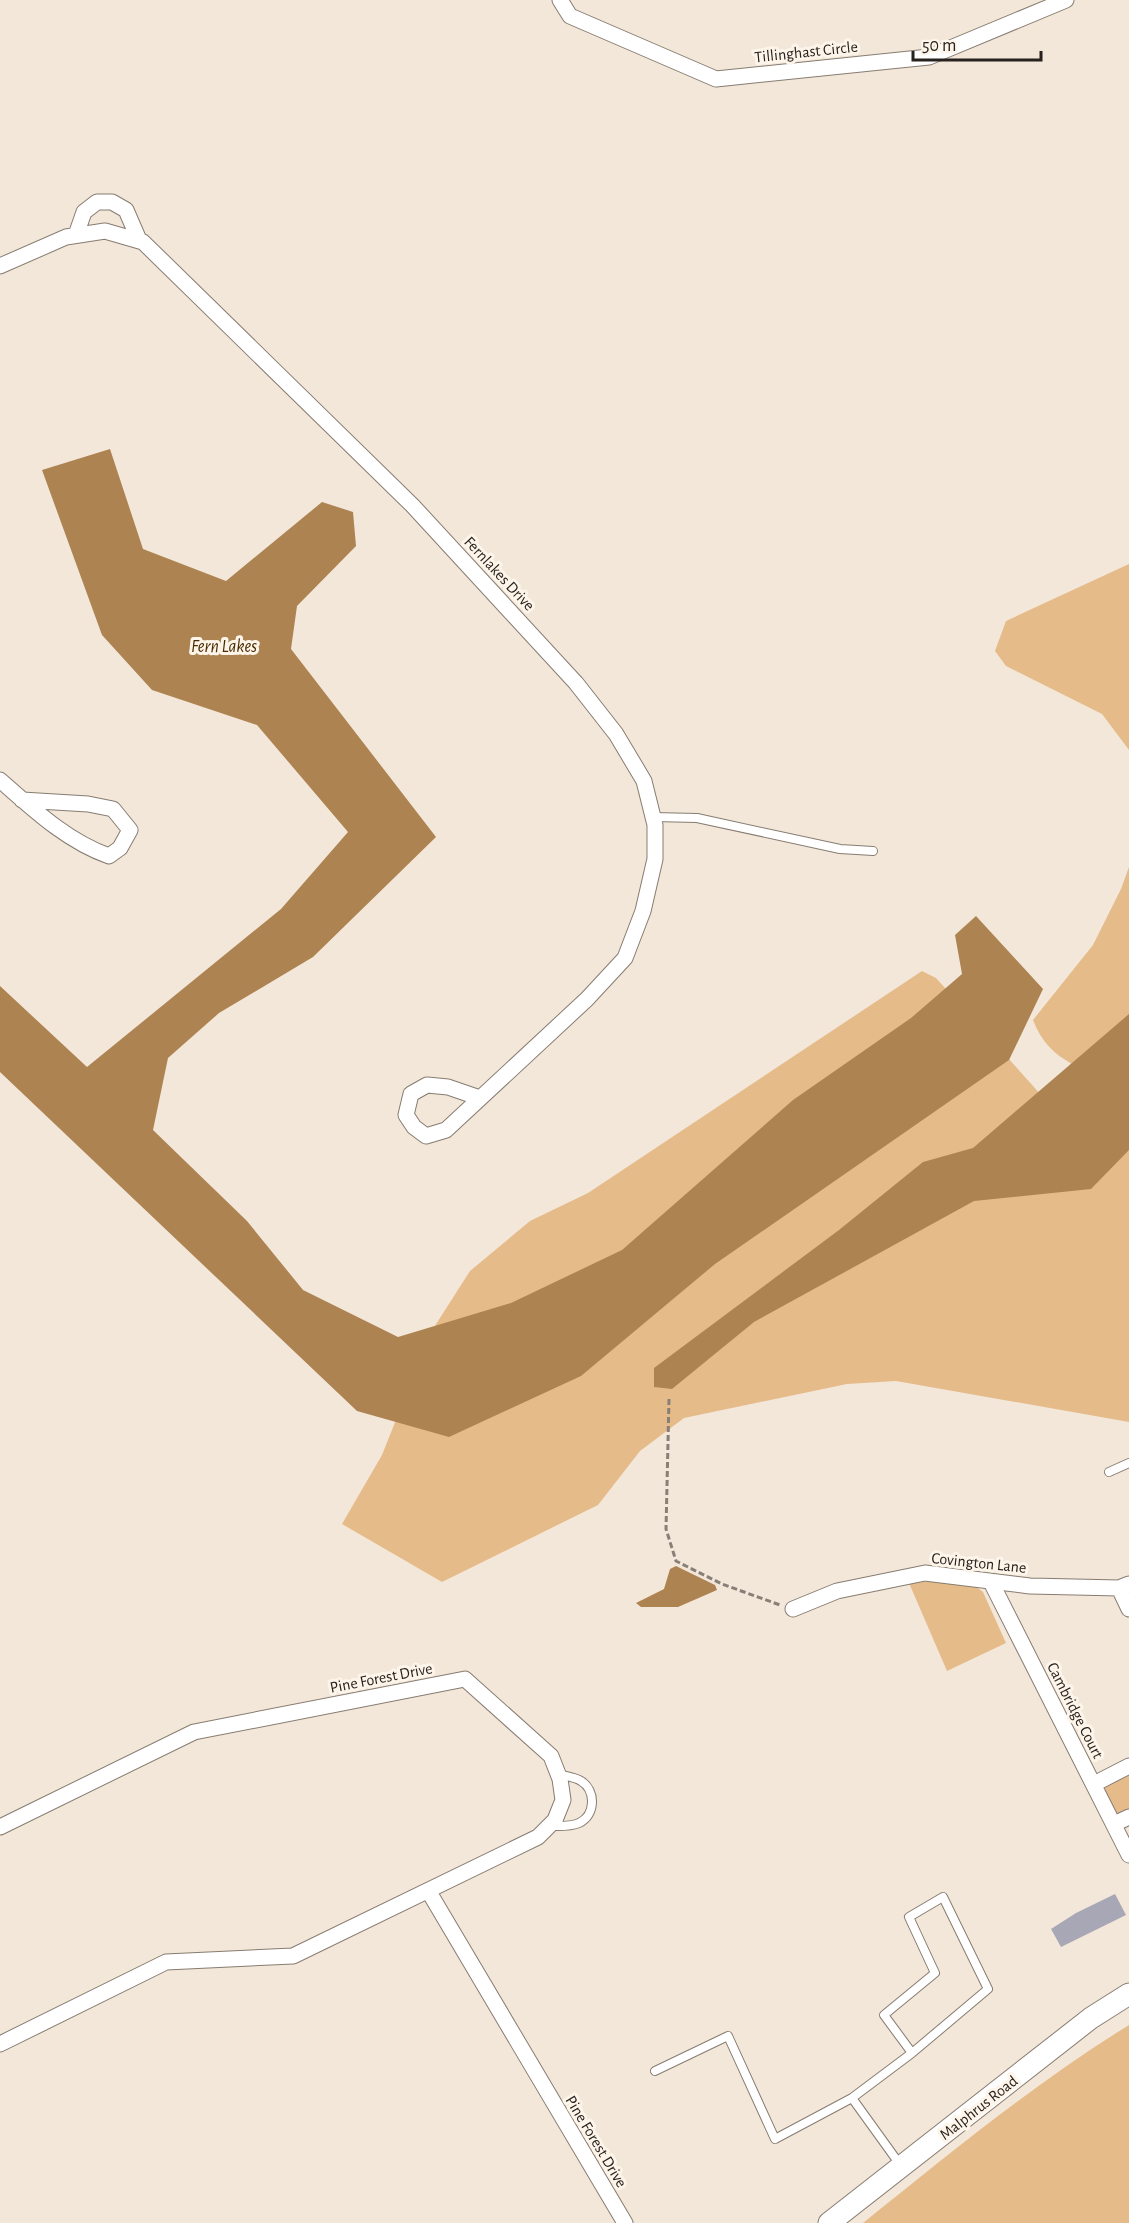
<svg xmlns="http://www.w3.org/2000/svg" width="1129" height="2223" font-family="'Alegreya Sans',sans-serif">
<rect width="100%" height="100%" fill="#f3e7da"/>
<path fill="#e6bb8a" d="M1129 564V750L1102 714 1006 666 995 651 1006 621Z
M1129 867V1086C1088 1070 1050 1065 1033 1020L1093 945 1121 889Z
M922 971 936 978 1042 1096 1129 1130V1422L896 1381 847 1384 684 1418 640 1451 598 1505 442 1582 342 1524 382 1455 431 1332 470 1271 530 1221 588 1193Z
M966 1579 983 1592 1006 1643 947 1671 909 1583Z
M1129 1772V1813L1118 1818 1102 1786Z
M1129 2025V2223H863C949 2154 1035 2083 1129 2025Z"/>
<path fill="#ae8352" d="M110 449 143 549 226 581 322 502 353 512 356 546 297 606 291 649 436 837 313 957 219 1013 168 1058 153 1130 247 1221 303 1290 398 1337 511 1303 622 1250 793 1100 911 1018 962 974 955 935 976 916 1043 989 1009 1060 715 1264 581 1376 449 1437 357 1411 0 1072V986L87 1067 281 909 348 832 257 725 152 690 102 635 42 470Z
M1129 1014V1150L1091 1189 974 1201 754 1322 672 1389 654 1387V1368L839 1230 923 1162 973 1148Z
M676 1566 715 1585 717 1590 678 1607H641L636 1603 664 1589 670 1569Z"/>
<path fill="#a8a7b6" d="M1115 1894 1126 1915 1061 1947 1051 1929 1076 1913Z"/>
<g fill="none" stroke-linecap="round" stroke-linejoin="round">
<defs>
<path id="lane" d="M653 817 697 818 840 849 873 851
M1109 1472 1129 1463
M550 1826C559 1826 570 1827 579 1823 596 1815 596 1790 581 1781 575 1777 565 1776 558 1774
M655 2071 728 2036 775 2139 852 2098 901 2166
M852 2098 912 2053 988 1989 943 1897 909 1917 935 1973 884 2015 912 2053"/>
<path id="street" d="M560 0 570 16 716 79 929 57 1066 0
M76 235 84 212 97 202H112L126 210 139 240
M0 266 66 237 105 231 143 242 412 505 576 683 616 734 644 781 655 825V859L643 911 625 958 587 999 446 1130 426 1136 414 1127 406 1115 411 1094 427 1085 448 1087 480 1098
M0 780C34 810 67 841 109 856L120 848 130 830 113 809 88 804 22 800
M991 1582 1129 1855
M1119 1588 1129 1609
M793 1609 837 1591 925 1573 1030 1586 1119 1588 1129 1584
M1094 1784 1129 1766
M1114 1824 1129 1817
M0 1827 194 1732 465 1679 551 1756 560 1779 563 1800 555 1820 538 1837 293 1956 166 1962 0 2044
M429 1892 625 2223"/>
<path id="secondary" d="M829 2223 1091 2018 1129 1994"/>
</defs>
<use href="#lane" stroke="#877c71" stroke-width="10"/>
<use href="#street" stroke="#877c71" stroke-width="17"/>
<use href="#secondary" stroke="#877c71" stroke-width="23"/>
<path stroke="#887f77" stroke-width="3" stroke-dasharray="6 3" stroke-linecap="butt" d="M669 1399 666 1529 676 1561 722 1584 780 1605"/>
<use href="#lane" stroke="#fff" stroke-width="8"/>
<use href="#street" stroke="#fff" stroke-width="15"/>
<use href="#secondary" stroke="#fff" stroke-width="21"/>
</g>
<g text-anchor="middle" stroke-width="6" stroke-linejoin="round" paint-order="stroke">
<g font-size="16" fill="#27221e" stroke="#fef5ea">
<text transform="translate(806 51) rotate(-6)" y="6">Tillinghast Circle</text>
<text transform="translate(500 573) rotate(47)" y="6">Fernlakes Drive</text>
<text transform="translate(979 1562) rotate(6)" y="6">Covington Lane</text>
<text transform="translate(381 1677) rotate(-11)" y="6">Pine Forest Drive</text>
<text transform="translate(1076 1710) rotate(63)" y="6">Cambridge Court</text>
<text transform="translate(978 2107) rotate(-38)" y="6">Malphrus Road</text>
<text transform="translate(597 2141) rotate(59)" y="6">Pine Forest Drive</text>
</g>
<g font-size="18" font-style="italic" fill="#482b00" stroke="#fef5ea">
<text x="224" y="652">Fern Lakes</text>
</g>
</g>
<path d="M913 51v9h128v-9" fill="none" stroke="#27221e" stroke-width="3"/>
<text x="922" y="51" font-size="18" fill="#27221e" stroke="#fef5ea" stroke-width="4.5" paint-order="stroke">50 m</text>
</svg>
